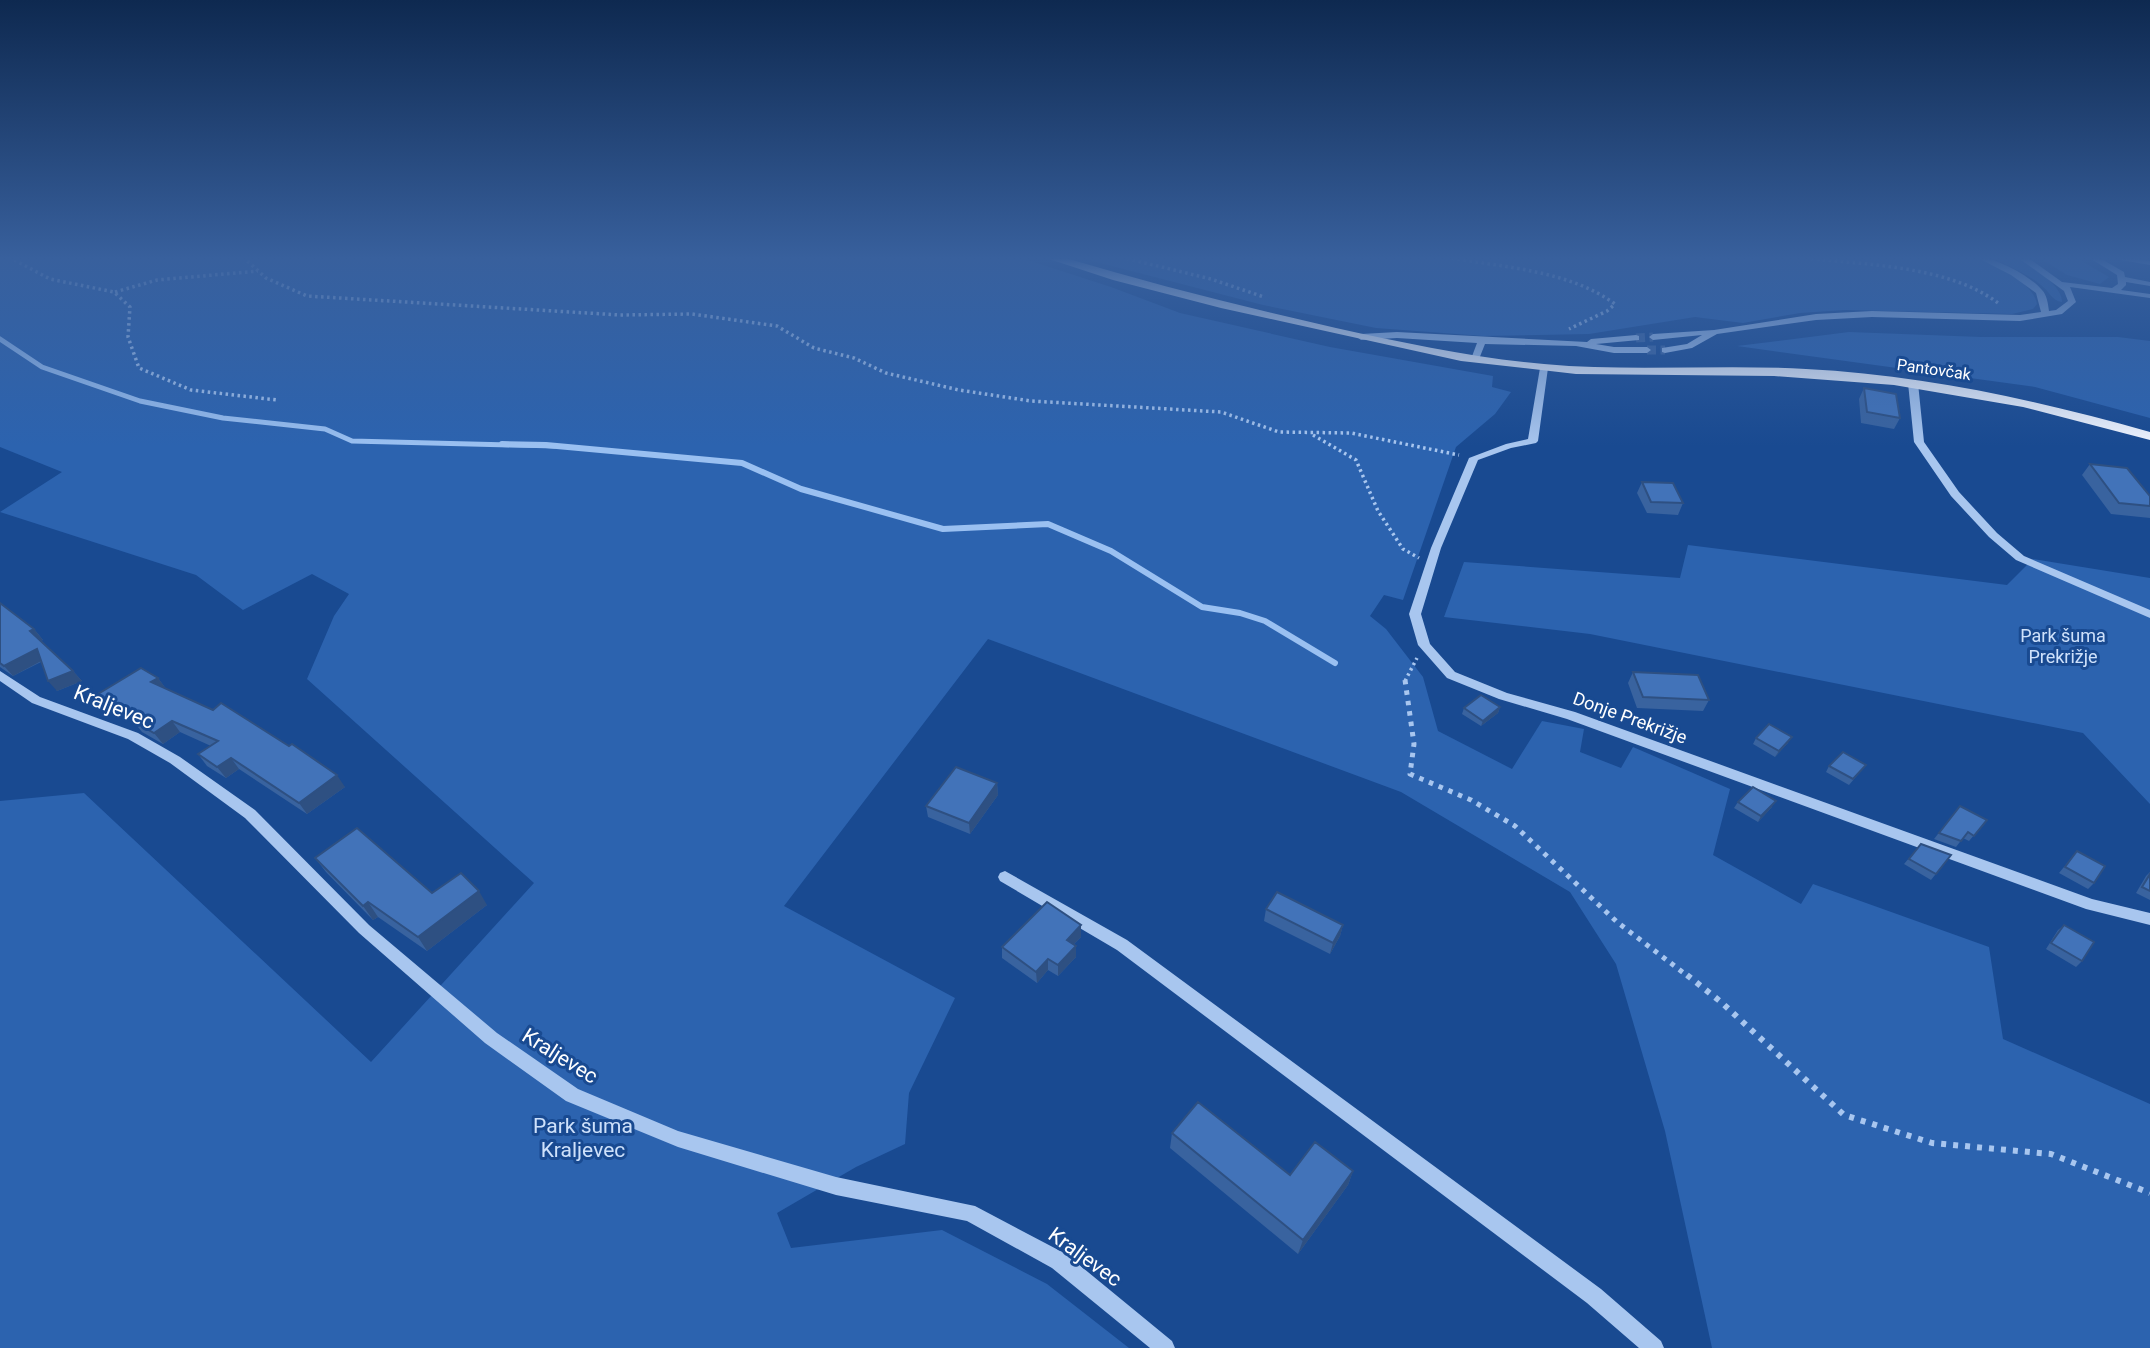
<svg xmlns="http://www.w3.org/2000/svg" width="2150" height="1348" font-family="Roboto,sans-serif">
<rect width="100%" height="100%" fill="#194a91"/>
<path fill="#2c63af" d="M0 257H1018L1111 287 1180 313 1330 347 1493 376 1492 387 1511 392 1495 414 1456 447 1403 600 1384 595 1370 616 1386 629 1423 677 1438 731 1512 769 1542 721 1584 729 1580 752 1621 768 1633 747 1730 789 1713 855 1801 904 1813 884 1989 947 2003 1039 2150 1104V1348H1712L1665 1131 1616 964 1570 892 1401 792 988 639 784 906 955 998 909 1093 905 1144 856 1167 777 1213 791 1248 942 1230 1047 1284 1129 1348H0V801L84 793 371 1062 534 883 307 679 334 616 349 594 312 574 243 610 196 575 0 512 62 472 0 447Z
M1077 257H1973C1993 265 2033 281 2037 304L2033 309 2012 314 1845 310 1800 313 1743 323 1695 317 1589 334 1483 336 1376 328 1263 305Z
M1991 257C1998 257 2007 256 2014 257 2028 261 2063 286 2062 302 2052 301 2049 291 2041 285 2026 273 2008 266 1991 257Z
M2038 257 2078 259 2109 277 2100 284 2067 275Z
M1849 332 1981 337H2118L2150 341V418L2035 387 1737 346Z
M1688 545 2007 585 2033 559 2150 578V804L2083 733 1590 634 1444 617 1464 562 1680 578Z"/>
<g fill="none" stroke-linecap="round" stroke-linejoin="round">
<path stroke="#9ac0f1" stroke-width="5" d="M0 339 42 367 140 401 223 418 325 429 352 441 555 446"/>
<path stroke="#9ac0f1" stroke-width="6" d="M502 444 546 445 742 463 801 489 943 529 1048 524 1111 551 1202 607 1240 613 1265 621 1335 663"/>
<path stroke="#3c65a2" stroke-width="9" stroke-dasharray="9 4.5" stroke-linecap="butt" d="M1636 338 1653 337
M1647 350H1665"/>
<path stroke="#a8c6ef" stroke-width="3.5" stroke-dasharray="2.5 3.5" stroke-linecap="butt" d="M9 257 50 279 114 292 130 307 128 337 139 368 191 390 277 400
M243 257 266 278 307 296 620 315 692 314 777 326 814 348 854 358 886 373 959 390 1031 401 1221 412 1279 432 1351 433 1459 455
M1121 257 1211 279 1264 297
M1446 257C1501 267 1569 270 1615 304L1607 311 1569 329
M1793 257C1855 264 1947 264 1998 303
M115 292 157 280 258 271
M1313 435 1356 460 1378 511 1403 549 1419 558
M1405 681 1417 658"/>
<path stroke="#a8c6ef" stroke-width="5" stroke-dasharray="4.5 6" stroke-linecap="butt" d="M1405 680 1414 744 1410 774 1471 800 1515 826 1617 922 1689 977"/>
<path stroke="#a8c6ef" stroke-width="6" stroke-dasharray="5 7" stroke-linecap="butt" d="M1687 975 1721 1002 1844 1115 1932 1143 2051 1154 2150 1193"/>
<path fill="#a8c6ef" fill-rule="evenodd" d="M1976 257C1995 257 2029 275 2042 290 2047 295 2048 304 2049 311L2056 310 2068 301 2064 291 2017 257H2027L2062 282 2112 288 2118 284 2117 275 2088 257H2098L2124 272 2125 277 2150 282V286L2126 282V285L2121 290 2150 294V298L2070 287 2076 302 2062 314 2020 321 1872 317 1816 320 1717 334 1692 348 1665 353 1662 352V348L1687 344 1702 335 1653 340 1649 337 1653 334 1714 330 1816 314 1872 311 2020 315 2041 312 2036 293 2011 275Z
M2103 257H2127L2150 261V265Z
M1397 332 1587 342 1591 339 1636 335 1639 336V340L1596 344 1614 347H1647L1651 350 1647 353H1614L1576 346 1485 344 1479 359 1475 362 1471 359 1477 343 1397 338 1361 340 1357 337 1361 334Z
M1544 365 1548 368 1538 441 1536 443 1511 448 1478 460 1441 548 1421 614 1430 644 1455 672 1507 693 1575 712 2092 899 2150 913V925L2086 909 1567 719 1499 699 1447 678 1418 645 1409 614 1431 548 1469 458 1506 444 1528 439 1540 368Z
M1913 380 1918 383 1924 442 1959 492 1997 533 2024 556 2150 610V618L2016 560 1989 537 1951 496 1914 442 1908 383Z
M0 671 40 697 138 733 180 757 255 810 369 925 497 1033 578 1089 678 1131 836 1177 975 1206 1066 1254 1172 1341 1175 1348H1150L1052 1268 967 1221 836 1195 678 1147 566 1101 485 1043 359 933 245 818 170 763 128 739 32 703 0 681Z
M1005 871 1127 940 1601 1289 1661 1341 1664 1348H1639L1587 1303 1117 950 1000 881 998 877 1000 873Z"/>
<path fill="#f0f5ff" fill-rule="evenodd" d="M1043 257H1062C1152 284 1244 307 1336 328 1405 343 1474 358 1544 364 1631 372 1719 364 1806 369 1923 375 2037 400 2150 432V440L2023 407 1894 385 1774 376 1576 374 1461 361 1221 308 1113 280Z"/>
</g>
<path fill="#39639f" d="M1864 388 1900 418 1894 429 1861 423 1859 399Z
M2090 464 2150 496V518L2111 514 2082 475Z
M1642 482 1683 503 1678 515 1647 513 1637 493Z
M0 603 34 629 43 640 40 641 73 671 82 681 57 691 41 662 13 676 0 667Z
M1633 672 1709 700 1703 711 1637 708 1628 683Z
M158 678 166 689 345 787 307 814 239 769 226 778 207 766 198 754 211 746 180 732 163 744 142 732 134 722 107 705 98 694Z
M1500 707 1498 713 1481 726 1462 714 1464 708Z
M1756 738 1788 743 1775 757 1753 744Z
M1866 765 1849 785 1826 772 1829 766Z
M997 783 998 795 970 834 928 817 926 806Z
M1738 802 1772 807 1758 822 1734 808Z
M1960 806 1987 820 1969 841 1963 838 1956 847 1934 839Z
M1921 844 1951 855 1931 880 1904 864Z
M2077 851 2094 883 2088 889 2059 873Z
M315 858 432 893 487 905 427 951 378 917 373 920 326 872Z
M2150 872V900L2136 893 2146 876Z
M1266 909 1343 925 1340 936 1330 954 1264 921Z
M2064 925 2082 961 2076 967 2046 949 2058 930Z
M1081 937 1073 945 1076 946V957L1058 976 1048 970 1037 983 1002 958V947Z
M1172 1133 1290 1175 1353 1171 1348 1185 1298 1254 1170 1148Z"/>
<path fill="#2e5082" d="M34 629 43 640 38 642 30 631Z
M37 649 45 659 13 676 4 666Z
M73 671 82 681 57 691 48 681Z
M158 678 167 690 151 682Z
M1500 707 1498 713 1481 726 1483 721Z
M172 721 180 732 163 744 154 733Z
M1792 737 1788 743 1775 757 1779 751Z
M231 758 239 769 226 778 217 767Z
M337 775 345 787 307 814 299 803Z
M997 783 998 795 970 834 969 823Z
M1776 801 1772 807 1758 822 1761 816Z
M479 891 487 905 427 951 418 937Z
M368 902 378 917 373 920 363 906Z
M1081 925V937L1067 951V940Z
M1343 925 1340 936 1330 954 1333 943Z
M1076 946V957L1058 976V965Z
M1048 959V970L1037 983 1036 972Z
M1353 1171 1348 1185 1298 1254 1303 1240Z"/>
<path fill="#4273b9" stroke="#2e5082" stroke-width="2" d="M1864 388 1896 394 1900 418 1867 412Z
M2090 464 2127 468 2150 496V506L2119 503Z
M1642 482 1673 483 1683 503 1651 502Z
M0 603 34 629 30 631 73 671 48 681 37 649 4 666 0 663Z
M141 668 158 678 151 682 213 710 221 703 289 746 292 744 337 775 299 803 231 758 217 767 198 754 218 741 172 721 154 733 133 721 137 718 98 694Z
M1633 672 1698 675 1709 700 1643 697Z
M1481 695 1500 707 1483 721 1464 708Z
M1769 724 1792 737 1779 751 1756 738Z
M1843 752 1866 765 1853 779 1829 766Z
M956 767 997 783 969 823 926 806Z
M1753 787 1776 801 1761 816 1738 802Z
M1960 806 1987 820 1974 836 1968 832 1961 841 1939 833Z
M357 828 432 893 461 873 479 891 418 937 368 902 363 906 315 858Z
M1921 844 1951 855 1936 874 1909 859Z
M2077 851 2105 866 2094 883 2065 867Z
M2150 874V891L2142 887Z
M1277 892 1343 925 1333 943 1266 909Z
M1047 902 1081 925 1067 940 1076 946 1058 965 1048 959 1036 972 1002 947Z
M2064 925 2094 942 2082 961 2051 943Z
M1198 1102 1290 1175 1315 1142 1353 1171 1303 1240 1172 1133Z"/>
<linearGradient id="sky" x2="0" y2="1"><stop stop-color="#0e2950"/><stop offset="0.58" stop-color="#38609d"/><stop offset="1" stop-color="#38609d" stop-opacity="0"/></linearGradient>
<rect width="2150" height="446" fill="url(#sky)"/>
<g text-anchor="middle" stroke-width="6" stroke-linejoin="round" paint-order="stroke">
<g font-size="16" fill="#fff" stroke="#194a91">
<text transform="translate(1934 369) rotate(8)" y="6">Pantovčak</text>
</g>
<g font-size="18" fill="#cee1fb" stroke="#194a91">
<text x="2063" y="642">Park šuma<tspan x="2063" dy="21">Prekrižje</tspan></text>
</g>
<g font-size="18" fill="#fff" stroke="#194a91">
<text transform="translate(1630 718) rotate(20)" y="6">Donje Prekrižje</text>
</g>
<g font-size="21" fill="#fff" stroke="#194a91">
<text transform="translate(114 707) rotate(22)" y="7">Kraljevec</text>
<text transform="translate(560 1056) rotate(32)" y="7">Kraljevec</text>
<text transform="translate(1085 1257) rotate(36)" y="7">Kraljevec</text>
</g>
<g font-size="21" fill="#cee1fb" stroke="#194a91">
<text x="583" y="1133">Park šuma<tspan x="583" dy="24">Kraljevec</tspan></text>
</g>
</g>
</svg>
